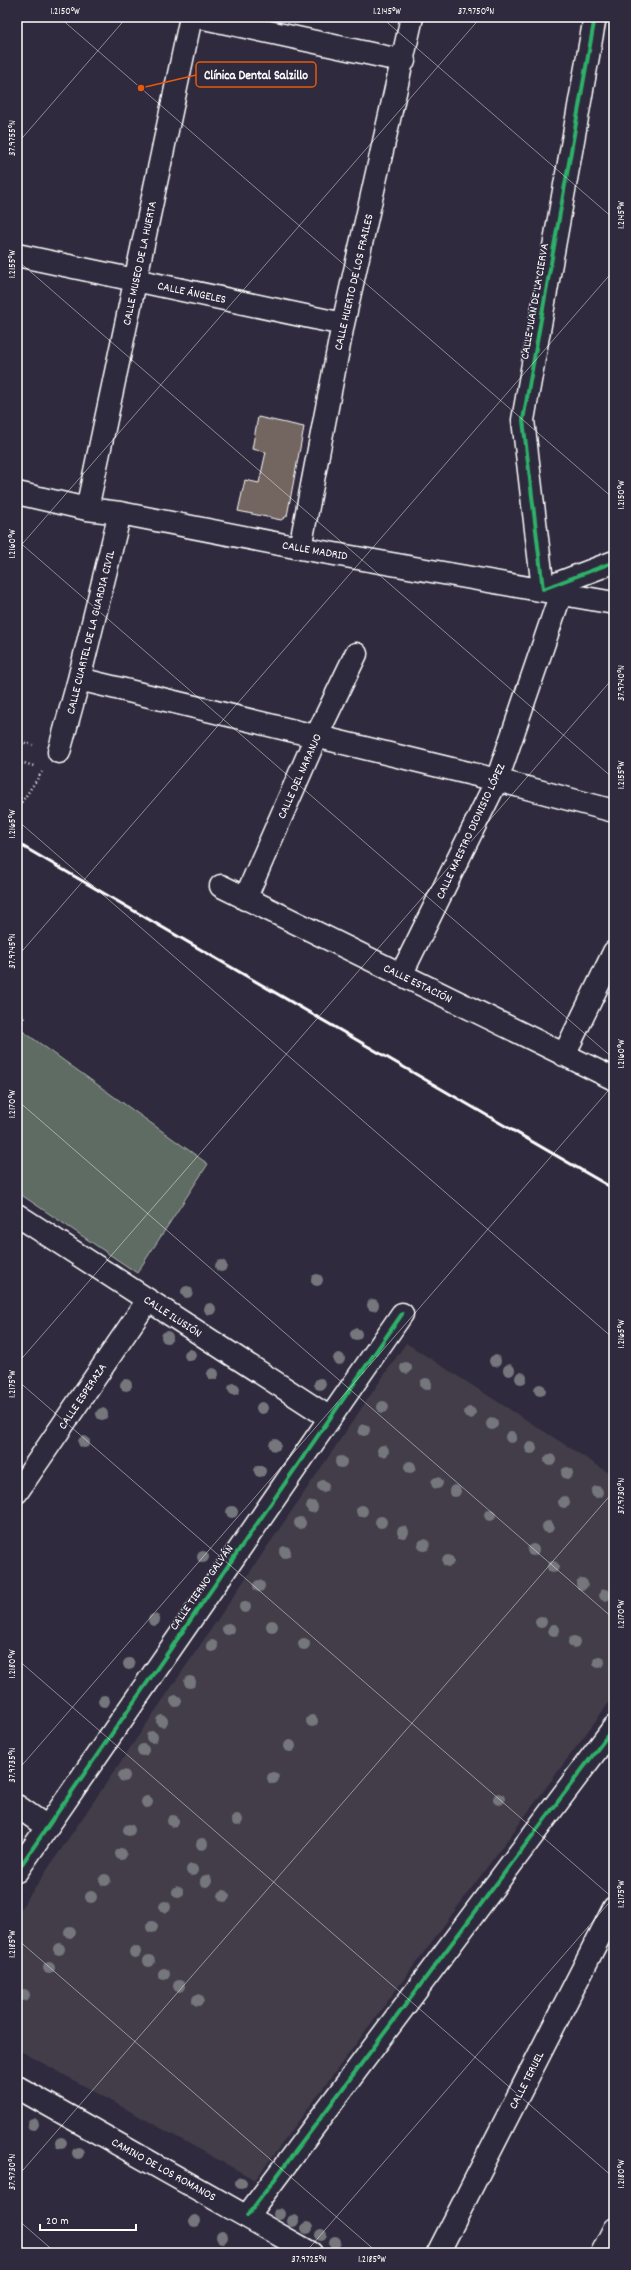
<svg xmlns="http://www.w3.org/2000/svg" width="631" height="2270" font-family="Dekko,sans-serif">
<rect width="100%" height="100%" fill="#2f2a3d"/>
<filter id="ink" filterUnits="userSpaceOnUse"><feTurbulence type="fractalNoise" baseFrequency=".025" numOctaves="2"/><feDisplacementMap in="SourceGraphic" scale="8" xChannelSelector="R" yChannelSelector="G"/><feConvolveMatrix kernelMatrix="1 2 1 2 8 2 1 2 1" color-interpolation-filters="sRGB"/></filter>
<g filter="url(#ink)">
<path fill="#433c48" d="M406 1343 614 1476V1696L255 2180 17 2049V1914Z"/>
<path fill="#5e6c63" stroke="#aeb6b1" d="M17 1027 208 1164 137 1273 17 1192Z"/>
<path fill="#736561" stroke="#fff" d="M258 417 304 427 287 516 281 520 238 511 245 480 259 483 266 452 252 449Z"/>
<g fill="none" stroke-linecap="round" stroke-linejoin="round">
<defs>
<path id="street" d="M199 17 404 61
M595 17 523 420 543 589 614 562
M17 255 343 324
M17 493 87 509 120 513 300 548 614 603
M87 509 191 17
M300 548 343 324 412 17
M79 679 497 780 614 811
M59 752 79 679 120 513
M221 886 614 1079
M245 899 316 737 356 654
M401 975 497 780 561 593
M564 1055 614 952
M17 1215 330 1418
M17 1492 148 1300
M17 1806 47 1827
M17 1871 402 1314
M17 2087 311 2253
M247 2216 614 1727
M438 2253 614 1908
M602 2253 614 2229"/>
</defs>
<use href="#street" stroke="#fff" stroke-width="25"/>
<path stroke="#fff" stroke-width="2.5" stroke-dasharray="1 3" stroke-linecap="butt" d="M17 741 33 745
M17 761 34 766
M17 809 42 772
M17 1008 24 1017 17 1031"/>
<use href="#street" stroke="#2f2a3d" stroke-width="22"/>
<path stroke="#fff" stroke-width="3" d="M17 843 614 1189"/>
<defs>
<path id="cycleway" d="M595 17 523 420 543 589 614 562
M17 1871 402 1314
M247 2216 614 1727"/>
</defs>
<use href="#cycleway" stroke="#2f2a3d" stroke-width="6"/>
<use href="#cycleway" stroke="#2db169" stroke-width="4"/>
</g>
<g fill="#75777d">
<circle cx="221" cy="1266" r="6"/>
<circle cx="317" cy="1280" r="6"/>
<circle cx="187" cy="1292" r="6"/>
<circle cx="373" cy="1305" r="6"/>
<circle cx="210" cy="1309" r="6"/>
<circle cx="356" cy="1334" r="6"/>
<circle cx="167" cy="1337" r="6"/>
<circle cx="190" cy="1355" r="6"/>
<circle cx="339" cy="1359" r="6"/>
<circle cx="495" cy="1361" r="6"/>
<circle cx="406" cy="1368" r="6"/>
<circle cx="509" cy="1370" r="6"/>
<circle cx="213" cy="1374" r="6"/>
<circle cx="521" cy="1378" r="6"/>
<circle cx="320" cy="1384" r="6"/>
<circle cx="426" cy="1384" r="6"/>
<circle cx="126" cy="1385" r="6"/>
<circle cx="234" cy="1389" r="6"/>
<circle cx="540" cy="1390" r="6"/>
<circle cx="383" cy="1407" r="6"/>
<circle cx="262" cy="1408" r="6"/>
<circle cx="470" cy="1413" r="6"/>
<circle cx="102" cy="1414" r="6"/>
<circle cx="492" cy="1424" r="6"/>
<circle cx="364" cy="1430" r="6"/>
<circle cx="511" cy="1437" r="6"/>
<circle cx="84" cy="1442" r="6"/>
<circle cx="275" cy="1445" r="6"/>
<circle cx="531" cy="1448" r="6"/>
<circle cx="383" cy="1451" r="6"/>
<circle cx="550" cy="1460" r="6"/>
<circle cx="341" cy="1462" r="6"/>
<circle cx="410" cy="1467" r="6"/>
<circle cx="260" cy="1471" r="6"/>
<circle cx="567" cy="1473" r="6"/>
<circle cx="437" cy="1483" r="6"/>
<circle cx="323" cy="1486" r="6"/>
<circle cx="455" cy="1491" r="6"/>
<circle cx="597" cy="1492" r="6"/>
<circle cx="564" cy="1502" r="6"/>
<circle cx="312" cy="1507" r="6"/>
<circle cx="362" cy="1511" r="6"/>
<circle cx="232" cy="1512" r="6"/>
<circle cx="490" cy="1515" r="6"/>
<circle cx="381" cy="1522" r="6"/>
<circle cx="300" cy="1523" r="6"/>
<circle cx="548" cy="1527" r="6"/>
<circle cx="403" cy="1532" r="6"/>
<circle cx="424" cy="1545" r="6"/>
<circle cx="533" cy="1550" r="6"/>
<circle cx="285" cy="1552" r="6"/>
<circle cx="203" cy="1557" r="6"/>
<circle cx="448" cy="1561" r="6"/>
<circle cx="553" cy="1567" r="6"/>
<circle cx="582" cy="1584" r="6"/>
<circle cx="259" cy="1586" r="6"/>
<circle cx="605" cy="1595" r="6"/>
<circle cx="245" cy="1607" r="6"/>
<circle cx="154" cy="1620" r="6"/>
<circle cx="541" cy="1622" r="6"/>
<circle cx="272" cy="1626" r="6"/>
<circle cx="228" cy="1629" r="6"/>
<circle cx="554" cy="1630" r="6"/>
<circle cx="574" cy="1642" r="6"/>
<circle cx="304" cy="1644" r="6"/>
<circle cx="212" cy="1646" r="6"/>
<circle cx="599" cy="1662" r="6"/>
<circle cx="129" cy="1664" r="6"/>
<circle cx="190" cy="1682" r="6"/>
<circle cx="104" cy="1701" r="6"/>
<circle cx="176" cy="1701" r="6"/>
<circle cx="162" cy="1721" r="6"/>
<circle cx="312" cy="1721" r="6"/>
<circle cx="152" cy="1737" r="6"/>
<circle cx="290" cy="1746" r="6"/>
<circle cx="143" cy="1750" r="6"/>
<circle cx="124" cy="1776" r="6"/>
<circle cx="273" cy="1778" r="6"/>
<circle cx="499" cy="1799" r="6"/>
<circle cx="147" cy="1802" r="6"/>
<circle cx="237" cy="1820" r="6"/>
<circle cx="173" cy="1821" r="6"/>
<circle cx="129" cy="1830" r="6"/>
<circle cx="202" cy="1844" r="6"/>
<circle cx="121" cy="1854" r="6"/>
<circle cx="192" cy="1870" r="6"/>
<circle cx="105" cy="1880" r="6"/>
<circle cx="206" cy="1881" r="6"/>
<circle cx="178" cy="1892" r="6"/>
<circle cx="224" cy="1896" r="6"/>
<circle cx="91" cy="1897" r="6"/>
<circle cx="165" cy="1907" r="6"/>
<circle cx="152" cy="1927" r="6"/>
<circle cx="70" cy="1932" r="6"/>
<circle cx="59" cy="1949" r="6"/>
<circle cx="135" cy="1952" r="6"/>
<circle cx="149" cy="1961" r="6"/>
<circle cx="49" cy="1968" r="6"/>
<circle cx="164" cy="1974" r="6"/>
<circle cx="179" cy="1986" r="6"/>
<circle cx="24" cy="1995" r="6"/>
<circle cx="198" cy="2000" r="6"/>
<circle cx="33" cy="2124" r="6"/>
<circle cx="61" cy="2143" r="6"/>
<circle cx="78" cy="2153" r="6"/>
<circle cx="241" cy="2183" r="6"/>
<circle cx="279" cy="2214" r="6"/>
<circle cx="195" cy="2221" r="6"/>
<circle cx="293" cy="2221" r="6"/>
<circle cx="307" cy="2228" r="6"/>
<circle cx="321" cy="2235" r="6"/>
<circle cx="222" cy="2237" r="6"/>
<circle cx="335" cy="2242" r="6"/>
</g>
</g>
<path fill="none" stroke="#fff" stroke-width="1" stroke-opacity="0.45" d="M59 17 614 499M381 17 614 219M17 144 127 17M17 260 614 779M17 540 614 1059M17 550 481 17M17 820 614 1339M17 957 614 270M17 1100 614 1619M17 1364 614 677M17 1380 614 1899M17 1659 614 2178M17 1771 614 1084M17 1939 378 2253M17 2177 614 1491M17 2219 56 2253M305 2253 614 1897"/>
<g text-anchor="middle" stroke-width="3" stroke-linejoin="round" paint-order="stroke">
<g font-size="12" fill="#fff" stroke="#2f2a3d">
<text transform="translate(139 263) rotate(-78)" y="4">CALLE MUSEO DE LA HUERTA</text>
<text transform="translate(353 282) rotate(-77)" y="4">CALLE HUERTO DE LOS FRAILES</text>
<text transform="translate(192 292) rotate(12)" y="4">CALLE ÁNGELES</text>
<text transform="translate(534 301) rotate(-80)" y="4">CALLE JUAN DE LA CIERVA</text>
<text transform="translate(315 550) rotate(10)" y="4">CALLE MADRID</text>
<text transform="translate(90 632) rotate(-76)" y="4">CALLE CUARTEL DE LA GUARDIA CIVIL</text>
<text transform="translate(299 776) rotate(-66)" y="4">CALLE DEL NARANJO</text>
<text transform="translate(470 831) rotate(-65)" y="4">CALLE MAESTRO DIONISIO LÓPEZ</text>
<text transform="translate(418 983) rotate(26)" y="4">CALLE ESTACIÓN</text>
<text transform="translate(173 1316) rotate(33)" y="4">CALLE ILUSIÓN</text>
<text transform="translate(82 1396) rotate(-56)" y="4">CALLE ESPERAZA</text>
<text transform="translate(201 1587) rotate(-55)" y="4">CALLE TIERNO GALVÁN</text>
<text transform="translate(526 2080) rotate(-63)" y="4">CALLE TERUEL</text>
<text transform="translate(164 2169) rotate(29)" y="4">CAMINO DE LOS ROMANOS</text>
</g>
</g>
<path fill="none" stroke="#e8590c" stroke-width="1.5" d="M141 88L196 75"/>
<circle fill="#e8590c" stroke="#2f2a3d" stroke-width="1.5" cx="141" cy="88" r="4"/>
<rect fill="#2f2a3d" stroke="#e8590c" stroke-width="1.5" x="196" y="62" width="120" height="25" rx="4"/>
<g font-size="13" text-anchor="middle" font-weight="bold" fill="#fff">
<text x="256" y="79">Clínica Dental Salzillo</text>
</g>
<rect width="631" height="2270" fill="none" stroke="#2f2a3d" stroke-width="44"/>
<path d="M40 2224v6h96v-6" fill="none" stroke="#ffffff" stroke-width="2"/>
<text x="46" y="2224" font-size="12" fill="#ffffff" stroke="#2f2a3d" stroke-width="3" paint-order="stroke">20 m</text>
<rect x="22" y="22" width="587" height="2226" fill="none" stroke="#fff" stroke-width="1.5"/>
<g font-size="10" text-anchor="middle" fill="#fff">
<text x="65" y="14">1.2150°W</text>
<text x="387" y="14">1.2145°W</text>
<text x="476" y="14">37.9750°N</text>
<text transform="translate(11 138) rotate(-90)" y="4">37.9755°N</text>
<text transform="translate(620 215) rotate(-90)" y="4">1.2145°W</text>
<text transform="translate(11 264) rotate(-90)" y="4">1.2155°W</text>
<text transform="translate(620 495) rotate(-90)" y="4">1.2150°W</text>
<text transform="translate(11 544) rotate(-90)" y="4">1.2160°W</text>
<text transform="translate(620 683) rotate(-90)" y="4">37.9740°N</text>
<text transform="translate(620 775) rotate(-90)" y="4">1.2155°W</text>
<text transform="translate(11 824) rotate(-90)" y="4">1.2165°W</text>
<text transform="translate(11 951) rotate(-90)" y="4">37.9745°N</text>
<text transform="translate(620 1054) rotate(-90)" y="4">1.2160°W</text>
<text transform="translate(11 1104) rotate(-90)" y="4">1.2170°W</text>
<text transform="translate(620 1334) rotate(-90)" y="4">1.2165°W</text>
<text transform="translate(11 1384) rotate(-90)" y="4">1.2175°W</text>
<text transform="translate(620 1496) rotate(-90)" y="4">37.9730°N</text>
<text transform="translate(620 1614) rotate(-90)" y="4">1.2170°W</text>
<text transform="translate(11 1664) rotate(-90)" y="4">1.2180°W</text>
<text transform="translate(11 1765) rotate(-90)" y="4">37.9735°N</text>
<text transform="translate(620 1894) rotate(-90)" y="4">1.2175°W</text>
<text transform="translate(11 1944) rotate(-90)" y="4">1.2185°W</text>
<text transform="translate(11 2172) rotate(-90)" y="4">37.9730°N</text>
<text transform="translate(620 2174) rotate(-90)" y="4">1.2180°W</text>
<text x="309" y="2262">37.9725°N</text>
<text x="372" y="2262">1.2185°W</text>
</g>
</svg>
